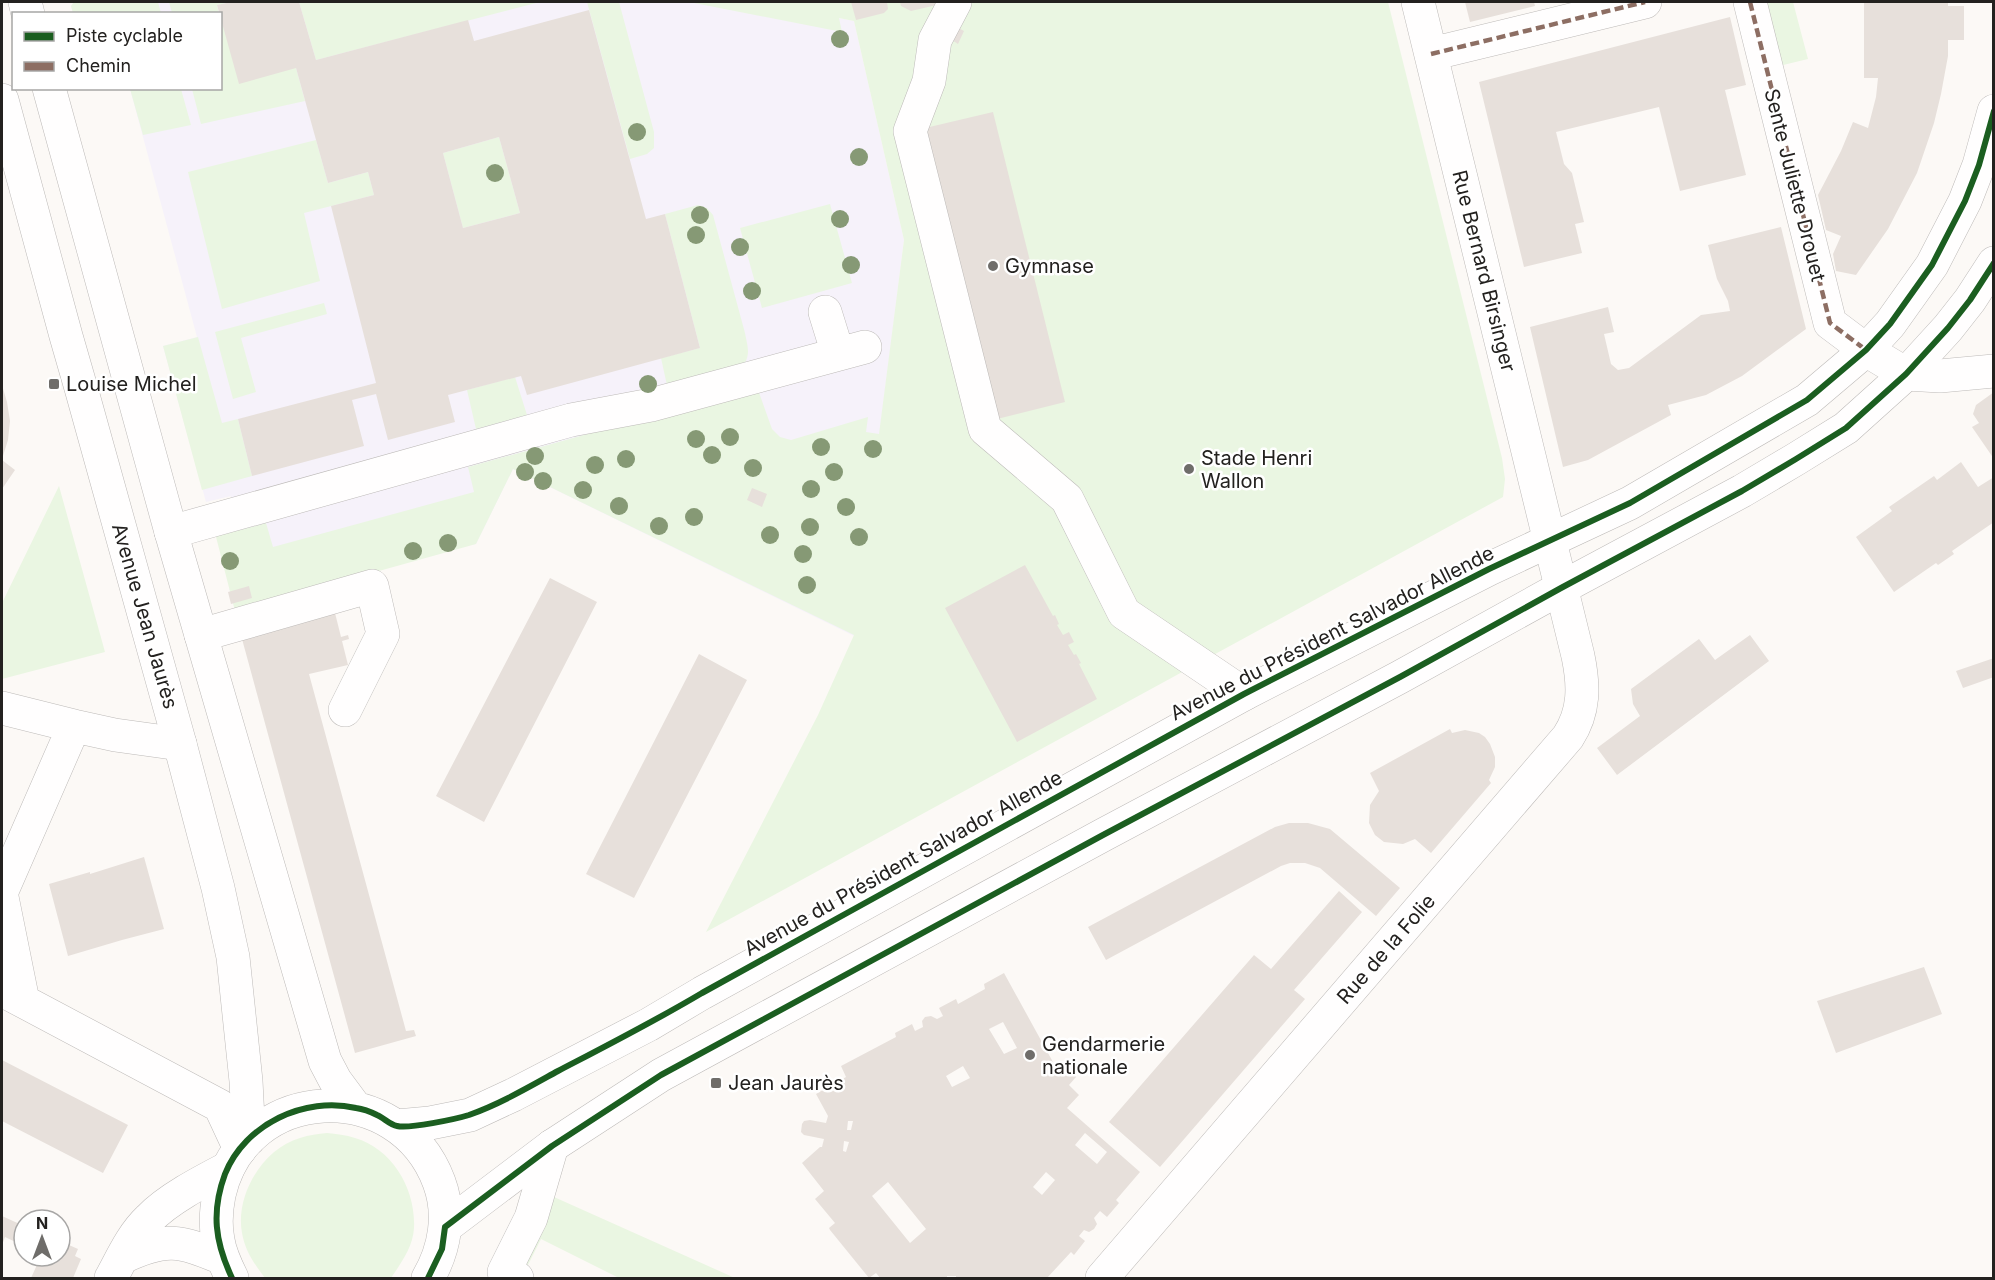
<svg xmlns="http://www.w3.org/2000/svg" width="1995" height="1280" font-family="Inter,sans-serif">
<rect width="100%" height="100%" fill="#fcf9f6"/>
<path fill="#f6f2fa" d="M74 2H757L854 21 904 240 854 636 513 469 476 544 229 590 239 526 231 496 206 502 163 346 197 337 130 89 220 88V14L73 13 71 6Z"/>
<path fill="#eaf6e2" d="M74 2H158L161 13H73L71 6Z
M169 2H231L217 5 219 14 172 13Z
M299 2H540L316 60Z
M587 2H619L654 132V148L647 154 630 159Z
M689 2H1388L1502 458 1505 479 1503 497 706 932 818 715 854 635 513 469 476 544 235 611 215 533 240 530 266 523 273 547 474 492 468 467 757 387 772 429 780 437 791 440 868 417 866 432 879 434 904 240 854 21 839 18 842 32Z
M1762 2H1793L1808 59 1779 66Z
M221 18 296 68 305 101 201 124 192 89 220 88Z
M130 89H181L191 125 143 135Z
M499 137 520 213 463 228 443 153Z
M316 140 328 183 368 172 374 195 304 213 320 281 222 309 188 172Z
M830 204 852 283 762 308 740 228Z
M698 205 707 208 713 215 745 333C748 349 751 354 742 368L668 390 661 358 700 348 665 214Z
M324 303 327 314 241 338 256 392 233 399 215 332Z
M198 337 222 423 238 419 252 476 202 490 163 346Z
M515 377 527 415 476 429 467 390Z
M59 486 105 652 2 679V603Z
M327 1133C336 1134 346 1135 355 1138 393 1149 416 1190 414 1228 413 1247 401 1263 391 1278H265C255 1265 245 1251 242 1233 235 1196 262 1149 300 1138 309 1135 318 1134 327 1133Z
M554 1197 735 1278H619L541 1239 528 1265 522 1261Z"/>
<path fill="#e7e0db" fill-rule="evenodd" d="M231 2H299L316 60 468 20 474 41 589 10 646 219 665 214 700 348 527 395 521 376 448 395 455 422 388 440 376 394 352 400 364 446 252 476 238 419 376 383 331 206 374 195 368 172 328 183 296 68 239 84 217 5ZM499 137 520 213 463 228 443 153Z
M851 2H887L888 9 884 13 856 20Z
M900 2H943L941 4 911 11 901 6Z
M1465 2H1534L1535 6 1470 22Z
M1864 2H1948V6H1964V40H1948V56L1941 94 1934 123 1917 173 1888 229 1856 275 1836 271 1833 254 1841 236 1826 230 1818 195 1841 151 1853 122 1868 128 1876 97 1878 78H1864Z
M1730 17 1746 85 1725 90 1746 175 1680 191 1659 107 1556 132 1564 164 1572 173 1584 222 1575 224 1582 253 1524 267 1479 82Z
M955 26 964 31 958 44 949 38Z
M993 112 1065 402 993 420 921 129Z
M1781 227 1806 329 1742 376 1706 395 1668 405 1671 415 1588 460 1563 467 1530 327 1608 307 1614 332 1604 334 1611 364 1618 370 1629 368 1701 315 1730 311 1728 301 1717 279 1708 245Z
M2 385 7 402 10 421 8 440 2 459Z
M1994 392V459L1972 427 1979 423 1973 414 1976 405Z
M2 460 15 470 2 489Z
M1961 462 1978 487 1994 477V522L1952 551 1954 554 1938 565 1936 563 1894 592 1856 537 1892 511 1889 507 1934 476 1937 480Z
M752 488 767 494 762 507 747 500Z
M1025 565 1053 616 1055 615 1059 624 1057 625 1063 635 1069 632 1074 642 1068 645 1074 655 1076 654 1081 663 1079 664 1097 699 1017 742 945 608Z
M550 578 597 602 484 822 436 796Z
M249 586 252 598 231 604 228 592Z
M335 613 341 637 348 635 349 639 342 641 348 665 309 674 406 1031 414 1030 416 1036 355 1053 242 639Z
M1750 635 1769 661 1617 775 1597 748 1640 716 1633 704 1631 689 1699 639 1715 660Z
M699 654 747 680 634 898 586 874Z
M1994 658V677L1963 688 1956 671Z
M1450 729 1452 733 1465 730 1479 733 1485 737 1490 744 1495 757V767L1489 780 1491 783 1431 853 1415 839 1403 844 1384 842 1375 835 1369 823 1370 805 1379 791 1370 773Z
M1289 823H1308L1330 829 1400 888 1376 916 1320 868 1305 863H1290L1281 866 1106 960 1088 927 1275 827Z
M144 857 164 929 122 940 68 956 49 884 90 872V874Z
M1339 891 1362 912 1294 990 1305 999 1160 1167 1109 1122 1254 955 1271 969Z
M1924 967 1942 1014 1836 1053 1817 1001Z
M1004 973 1059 1073 1069 1067 1074 1070 1076 1077 1069 1085 1079 1095 1067 1108 1140 1172 1116 1200 1119 1203 1107 1217 1100 1211 1094 1218 1097 1224 1094 1229 1089 1232 1084 1230 1079 1236 1085 1241 1074 1255 1071 1252 1047 1278H978V1277L956 1278V1276H947V1278H880L876 1273 869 1278 830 1230 829 1228 835 1223 815 1199 824 1191 802 1163 820 1147H822L824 1139 804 1135 801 1132 802 1124 804 1121 810 1120 826 1123 828 1116 816 1094 846 1077 841 1066 896 1037 895 1033 912 1024 915 1031 923 1027 922 1021 925 1017 931 1016 937 1019 943 1016 939 1008 956 999 958 1004 985 989 984 984ZM1003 1022 1017 1048 1004 1054 989 1029ZM963 1066 970 1078 952 1087 946 1076ZM848 1121H853L851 1130H847ZM1085 1133 1107 1152 1097 1164 1075 1145ZM844 1141 849 1142 846 1152 843 1151ZM1046 1172 1055 1180 1042 1195 1033 1187ZM888 1182 926 1229 910 1243 872 1196Z
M2 1060 128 1125 103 1173 2 1121Z
M2 1216 24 1226V1246L5 1237 2 1245Z
M60 1241 78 1249 75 1256 81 1259 73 1278H31L41 1256H60Z"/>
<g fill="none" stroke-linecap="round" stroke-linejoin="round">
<defs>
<path id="minor" d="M955 2 935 40 929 81 910 131 985 429 1067 499 1124 613 1244 694
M1750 2 1830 323 1866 350 1906 374 1940 376 1994 371
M1431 54 1645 2
M825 312 838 354
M171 532 571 420 651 405 865 347
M201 635 372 586 383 634 345 710
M2 708 74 726 2 891
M74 726 115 735 180 744
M2 897 23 1001
M2 990 220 1106 240 1149
M123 1257C166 1237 179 1240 222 1258
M111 1278C122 1258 132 1235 149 1219 168 1199 203 1181 228 1168
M517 1278 504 1272 531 1218 552 1146
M1102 1278 1568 737C1585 711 1584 685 1578 656L1418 2"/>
<path id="major" d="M25 2 28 14
M49 88 171 532 325 1061 335 1080 355 1107
M2 100 66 336 81 388 180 744 218 888 233 957 246 1081 249 1139
M397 1126 430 1123 470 1115 513 1095 648 1025 702 993 1244 694 1489 569 1630 503 1807 400 1866 350 1890 324 1932 265 1965 201 1979 165 1994 111
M445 1227 552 1146 661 1075 1103 835 1400 677 1561 588 1742 491 1796 459 1846 428 1906 374 1948 328 1970 300 1994 263
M232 1278C226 1266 220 1254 218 1240 215 1225 216 1210 219 1195 244 1082 399 1075 439 1182 451 1214 445 1249 428 1278"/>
</defs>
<use href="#minor" stroke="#bdbab8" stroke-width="34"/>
<use href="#major" stroke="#bdbab8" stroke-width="34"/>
<use href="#minor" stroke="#fffefe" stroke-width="33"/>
<use href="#major" stroke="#fffefe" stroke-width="33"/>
<path stroke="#8d6e63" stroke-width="4.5" stroke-dasharray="9 4.5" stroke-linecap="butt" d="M1750 2 1830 323 1866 350
M1431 54 1645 2"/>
<defs>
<path id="cycleway" d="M232 1278C215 1242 211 1212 225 1174 245 1124 305 1096 356 1108 363 1109 371 1112 377 1115 384 1118 390 1125 397 1126 409 1129 456 1119 469 1115 500 1104 529 1087 558 1071 606 1046 655 1021 702 993L1244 694 1489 569 1630 503 1807 400 1866 350 1890 324 1932 265 1965 201 1979 165 1994 111
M428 1278 442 1249 445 1227 552 1146 661 1075 1103 835 1400 677 1561 588 1742 491 1796 459 1846 428 1906 374 1948 328 1970 300 1994 263"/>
</defs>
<use href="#cycleway" stroke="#fff" stroke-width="10"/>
<use href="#cycleway" stroke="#1b5e20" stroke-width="6"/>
</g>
<g fill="#869975">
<circle cx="840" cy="39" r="9"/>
<circle cx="637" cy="132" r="9"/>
<circle cx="859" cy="157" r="9"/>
<circle cx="495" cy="173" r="9"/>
<circle cx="700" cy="215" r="9"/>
<circle cx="840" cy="219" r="9"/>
<circle cx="696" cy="235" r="9"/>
<circle cx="740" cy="247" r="9"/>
<circle cx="851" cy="265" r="9"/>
<circle cx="752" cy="291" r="9"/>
<circle cx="648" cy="384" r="9"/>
<circle cx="730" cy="437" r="9"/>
<circle cx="696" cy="439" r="9"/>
<circle cx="821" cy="447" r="9"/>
<circle cx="873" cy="449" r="9"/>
<circle cx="712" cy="455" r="9"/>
<circle cx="535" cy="456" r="9"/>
<circle cx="626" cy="459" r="9"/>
<circle cx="595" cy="465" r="9"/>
<circle cx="753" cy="468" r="9"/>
<circle cx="525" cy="472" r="9"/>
<circle cx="834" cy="472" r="9"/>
<circle cx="543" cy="481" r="9"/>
<circle cx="811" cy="489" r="9"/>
<circle cx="583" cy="490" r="9"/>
<circle cx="619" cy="506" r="9"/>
<circle cx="846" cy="507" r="9"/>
<circle cx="694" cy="517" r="9"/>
<circle cx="659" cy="526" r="9"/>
<circle cx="810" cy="527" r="9"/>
<circle cx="770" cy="535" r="9"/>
<circle cx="859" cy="537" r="9"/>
<circle cx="448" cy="543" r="9"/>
<circle cx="413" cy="551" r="9"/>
<circle cx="803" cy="554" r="9"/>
<circle cx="230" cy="561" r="9"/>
<circle cx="807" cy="585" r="9"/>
</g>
<g fill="#6f6d6a" stroke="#fff" stroke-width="2">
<circle cx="993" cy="266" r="6"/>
<rect x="48" y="378" width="12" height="12" rx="3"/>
<circle cx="1189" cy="469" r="6"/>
<circle cx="1030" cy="1055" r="6"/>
<rect x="710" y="1077" width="12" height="12" rx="3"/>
</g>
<g text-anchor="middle" stroke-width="5" stroke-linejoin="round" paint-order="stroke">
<g font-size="20" fill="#23211f" stroke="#fff">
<text transform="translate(1795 185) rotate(76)" y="7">Sente Juliette Drouet</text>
<text transform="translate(1484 271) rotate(76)" y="7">Rue Bernard Birsinger</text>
<text transform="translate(145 616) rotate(74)" y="7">Avenue Jean Jaurès</text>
<text transform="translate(1332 633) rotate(-27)" y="7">Avenue du Président Salvador Allende</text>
<text transform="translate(903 863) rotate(-29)" y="7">Avenue du Président Salvador Allende</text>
<text transform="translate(1386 949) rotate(-49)" y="7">Rue de la Folie</text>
</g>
<g font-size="20" fill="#23211f" stroke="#fff" text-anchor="start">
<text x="1005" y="273">Gymnase</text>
<text x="66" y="391">Louise Michel</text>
<text x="1201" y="465">Stade Henri<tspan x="1201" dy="23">Wallon</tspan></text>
<text x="1042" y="1051">Gendarmerie<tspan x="1042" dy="23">nationale</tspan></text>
<text x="728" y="1090">Jean Jaurès</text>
</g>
</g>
<rect width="1995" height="1280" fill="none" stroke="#23211f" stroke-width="6"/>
<rect x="12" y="12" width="210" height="78" fill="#ffffff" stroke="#a7a6a5" stroke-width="1.5"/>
<rect x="24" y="32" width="30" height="9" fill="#1b5e20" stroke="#a7a6a5" stroke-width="1.5"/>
<text x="66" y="42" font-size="18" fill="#23211f">Piste cyclable</text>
<rect x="24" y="62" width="30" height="9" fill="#8d6e63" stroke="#a7a6a5" stroke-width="1.5"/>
<text x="66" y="72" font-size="18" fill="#23211f">Chemin</text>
<g transform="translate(42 1238)"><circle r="28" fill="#ffffff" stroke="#a7a6a5" stroke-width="1.5"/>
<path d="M0-4.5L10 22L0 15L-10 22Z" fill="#6f6d6a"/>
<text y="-9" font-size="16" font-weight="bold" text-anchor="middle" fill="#23211f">N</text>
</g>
</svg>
